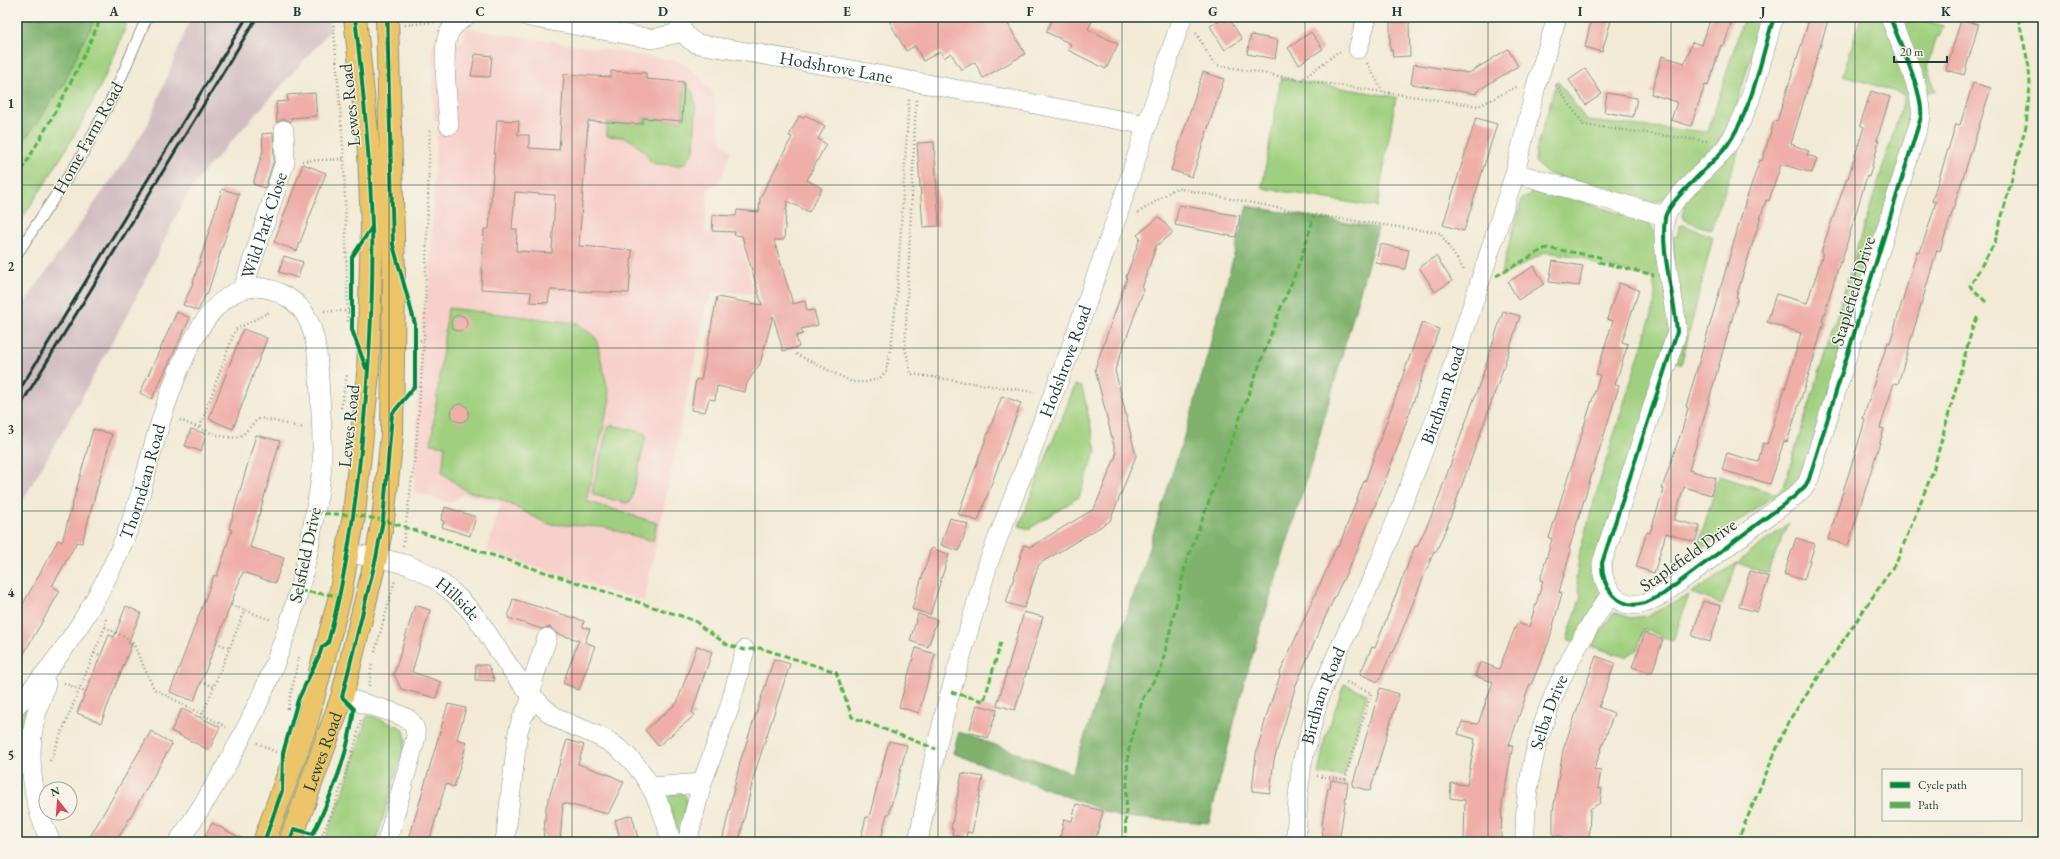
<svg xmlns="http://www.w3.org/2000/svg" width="2060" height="859" font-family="'EB Garamond',serif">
<rect width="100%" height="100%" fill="#f7f3e8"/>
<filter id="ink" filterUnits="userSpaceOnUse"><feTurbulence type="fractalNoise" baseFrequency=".025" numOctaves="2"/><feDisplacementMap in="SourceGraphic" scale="8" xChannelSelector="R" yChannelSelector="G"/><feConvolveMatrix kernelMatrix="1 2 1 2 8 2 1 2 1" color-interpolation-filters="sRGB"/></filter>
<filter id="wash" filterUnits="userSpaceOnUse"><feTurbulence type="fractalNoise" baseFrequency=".012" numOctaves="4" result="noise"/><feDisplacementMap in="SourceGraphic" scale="16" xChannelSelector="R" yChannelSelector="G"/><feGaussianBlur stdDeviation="0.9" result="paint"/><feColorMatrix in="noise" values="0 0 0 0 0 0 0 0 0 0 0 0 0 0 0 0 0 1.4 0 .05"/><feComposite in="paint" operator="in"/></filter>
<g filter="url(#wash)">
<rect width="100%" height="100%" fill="#f2ead5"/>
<path fill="#f7d0ca" d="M466 28 679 61 700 77 713 94 722 142 731 150 720 182 708 189 705 232 732 234 744 249 754 293 714 292 706 305 644 602 487 551 501 503 463 494 451 503 414 492 419 340 430 278 434 171 438 120H434L432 46 435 40 463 43Z"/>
<path fill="#d2bec2" d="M191 17H330L331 30 204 172 186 196 132 306 68 422 17 510V313L125 160 148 124Z"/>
<path fill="#a0d07f" stroke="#60865a" d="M17 17H129C104 92 61 160 17 226Z
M1744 17H1762L1732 122 1716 145 1667 197 1653 204 1546 173 1535 162 1536 151 1557 80 1587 121 1708 132Z
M1861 17H1908L1909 20 1911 17H1915L1943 26 1939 37 1936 36 1927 67 1936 91 1913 94 1917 108 1801 486 1777 505 1771 498 1696 552 1719 476 1776 494 1784 486 1905 95 1843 75Z
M1281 78 1396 97 1377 207 1262 188Z
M684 82 693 93 696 110 694 151 685 163 681 165 655 164 650 161 645 152 632 141 622 137 607 136V122L642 124 643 118 682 121Z
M1748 124 1711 230 1685 220 1682 216 1685 207 1682 206Z
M1533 189 1545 190 1644 221 1651 226 1674 260 1673 237 1677 236 1680 226 1684 225 1713 237 1681 365 1662 352 1603 596 1575 642 1567 639 1581 596 1576 579 1580 550 1604 467 1656 301 1653 278 1595 264 1582 257 1546 252 1500 277 1522 199 1529 196Z
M448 308 577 323 596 338 610 399 586 501 657 523 653 541 603 527 548 524 500 499 466 491 442 473 445 446 431 444Z
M1075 385 1082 387 1096 451 1079 497 1029 529 1019 526Z
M612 425 644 433 646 436 631 501 626 503 594 495 592 491 608 427Z
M1789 523 1776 552 1768 574 1737 563 1722 604 1691 593 1737 563Z
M1689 595 1673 641 1644 629 1637 650 1625 657 1591 646 1614 612 1630 618 1647 616Z
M1344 684 1367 694 1344 776 1318 774 1325 738Z
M33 696 25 737 17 732V713Z
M369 715 400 727 404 731 406 740 376 842H324L342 796 367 716Z
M670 794H684L687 799 680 838 667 800Z"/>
<path fill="#80b26e" stroke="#507851" d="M17 17H97L82 44 64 84 17 151Z
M1247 206 1378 228 1313 458 1244 683 1209 823 1120 817 953 753 959 732 1072 773 1137 585 1194 405Z"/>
<g id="blocks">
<path fill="#efaea8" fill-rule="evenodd" d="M887 17H1004L1025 54 983 78 975 62 961 70 951 53 944 58 941 51 923 61 915 46 906 51Z
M1054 17H1094L1088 29 1118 44 1106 69 1068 50 1071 44 1046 32Z
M1225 17H1228L1242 39 1225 50 1210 26Z
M1592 17H1612L1602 52 1585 47Z
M1711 17H1733L1724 46 1721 45 1708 86 1705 85 1691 126 1671 120 1677 102 1651 94 1662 56 1685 63 1692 42 1702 45Z
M1810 17H1829L1791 144 1809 151 1807 155 1817 158 1812 173 1781 164 1769 201 1766 200 1736 297 1738 298 1689 470 1716 478 1711 495 1684 487 1674 520 1700 526 1695 542 1666 533 1654 573 1636 567 1647 532 1650 533 1664 489 1662 488 1682 430 1688 408 1686 407 1746 200 1760 160 1762 161 1774 121 1777 122Z
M1961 20 1978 24V27L1964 75 1946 70Z
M1390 22H1409L1410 56 1393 57 1392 50H1390Z
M1311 32 1323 49 1299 64 1288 48Z
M1251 35 1278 40 1275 59 1247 54Z
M1508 49 1518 66 1477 91 1476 94 1411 84 1414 64 1469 73Z
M475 54 492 56 490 77 471 76Z
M1585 69 1602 94 1586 105 1569 80Z
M611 71 646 73V79L684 82 682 121 643 118 642 124 588 121 579 246 632 250 629 293 550 290 548 303 530 302 531 292 481 289 484 229H489L497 120 519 121 518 135H529V148L559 150 564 74 611 77ZM515 192 555 195 552 253 516 251 517 229H512Z
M1203 72 1224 79 1192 177 1171 170Z
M1973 83 1991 88 1940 251 1937 250 1898 384 1894 383 1880 428 1884 429 1848 546 1828 539 1859 441 1865 420 1863 419 1874 383 1888 342 1890 343 1917 251 1920 252 1928 228 1936 202 1932 201 1956 124 1960 125Z
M1871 91 1890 97 1877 140 1879 141 1869 177 1867 176 1841 263 1840 262 1822 321 1824 322 1812 364 1787 442 1784 441 1770 484 1722 470 1727 453 1758 462 1763 443 1767 444 1789 376 1801 333 1767 322 1776 294 1807 303 1822 257V249L1847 178H1848L1864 127 1860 125Z
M315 93 317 116 291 118V122L284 119 277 122 276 102 288 101 287 95Z
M1607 93 1637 98 1633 117 1604 112Z
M805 115 825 126 818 139 826 144 807 180 822 188 809 212 787 201 784 240H774L793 304 805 301 807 311 814 310 818 325 801 329 803 334 796 336 799 347 783 351 773 316 760 364 747 383 745 392 717 386 715 400 709 399 705 412 691 410 696 379 701 380 717 297 762 305 742 236 734 235 735 232 712 231 713 215 736 216 737 210 759 212 760 198 792 137 789 136 799 116 803 118Z
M1476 118 1497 124 1464 231 1443 225Z
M273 133 274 160 265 188 253 184 263 151 262 134Z
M934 142 939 226 923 227 917 143Z
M303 164 326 173 297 251 274 242Z
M222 189 239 194 207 295 206 294 198 311 183 305 192 286Z
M1179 205 1240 216 1236 237 1175 225Z
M1159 217 1173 233 1156 246 1142 288 1144 289 1115 370 1136 456 1110 521 1039 564 1024 608 1006 603 1024 545 1030 547 1094 509 1115 458 1116 454 1095 369 1127 278 1126 277 1140 238 1137 235Z
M1380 244 1409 250 1405 269 1376 263Z
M284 256 303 262 298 278 279 272Z
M1436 256 1452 281 1435 292 1419 267Z
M1553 261 1583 266 1579 286 1549 282Z
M1534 266 1544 284 1518 300 1508 282Z
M1619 283 1639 290 1622 342 1628 344 1615 385 1619 386 1569 549 1571 550 1559 592 1562 593 1549 641 1531 685 1530 684 1509 745H1513L1502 804 1501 842H1464L1465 800 1450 798 1451 783 1467 785 1475 739 1458 734 1462 722 1478 724 1493 682 1475 676 1480 662 1499 669 1517 623 1529 627 1543 581 1540 580 1552 539 1549 538 1600 375 1596 374 1613 321 1607 319Z
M1503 311 1520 316 1499 381 1449 521 1436 552 1434 551 1393 653 1392 652 1378 682 1360 674 1372 647 1375 648 1415 546 1417 547 1434 510 1483 374Z
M177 312 190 318 152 399 140 393Z
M451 323a8 8 0 1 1 16 0a8 8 0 1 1-16 0Z
M1422 322 1439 329 1390 468 1357 551 1327 613 1296 685 1274 760 1270 793 1252 791 1256 754 1267 714 1280 676 1279 675 1337 546H1339L1364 481 1365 482Z
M243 329 267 338 233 429 209 419Z
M1002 396 1021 403 978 521 958 514Z
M451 413a9 9 0 1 1 18 0a9 9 0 1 1-18 0Z
M93 429 112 434 82 543 77 542 52 586 60 591 17 665V615L58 540 62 542Z
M191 429 206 434 201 451 185 446Z
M256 435 280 441 250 547 284 558 275 583 243 572 194 701 170 692 214 575 217 576 232 530 229 529Z
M445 507 476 517 470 536 442 527 444 521 441 520Z
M950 518 968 524 959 551 941 545Z
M1796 538 1815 544 1804 580 1784 574Z
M931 548 949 554 930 615 912 609Z
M1750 571 1769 577 1757 612 1739 607Z
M513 599 584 621 583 627 590 629 585 642 595 646 579 690 563 683 579 640 557 634 550 627 542 629 508 618Z
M1703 601 1721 606 1710 642 1692 636Z
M415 605 430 610 412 672 441 682 436 698 401 689 394 674Z
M126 606 141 613 128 643 132 644 101 723 77 713 109 635 114 637Z
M1024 612 1043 617 1015 710 997 705Z
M918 614 937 620 928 647 910 641Z
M1645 633 1663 639 1652 673 1632 667Z
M697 646 712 652 692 712 695 715 658 746 645 730 677 703Z
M916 648 935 654 919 713 899 707Z
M1596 656 1615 663 1599 707 1614 713 1594 770 1601 771 1598 788 1602 789 1600 803 1590 809 1589 842H1562V836L1553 835V811L1563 750Z
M774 659 790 664 754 775 739 842H722L740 762Z
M476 665H488L495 681 475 680Z
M1380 688 1399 694 1370 791 1352 786Z
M448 704 466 708 457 739 467 742 454 787 446 784 429 842H408Z
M977 705 997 710 988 738 969 732Z
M182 709 220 727 209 750 171 731Z
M151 731 172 744 116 842H87Z
M567 740 584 745 578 764 610 775 624 782 608 814 563 803 560 842H543L546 807Z
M889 741 907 745 889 814H887L880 842H860L866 817H869Z
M962 773 983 777 972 833 967 832 966 838 952 835 953 829H951Z
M1331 780 1348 783 1339 842H1323L1322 825 1328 788H1330Z
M1076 804 1103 811 1095 842H1077L1060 838 1064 819 1072 821Z
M632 815 639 842H621L615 820Z
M212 823 249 842H202Z"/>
</g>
</g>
<g filter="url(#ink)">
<use href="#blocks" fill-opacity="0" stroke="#889484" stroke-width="1"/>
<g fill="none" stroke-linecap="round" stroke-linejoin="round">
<defs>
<path id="lane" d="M17 254 81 157 114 94 147 17"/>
<g id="street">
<path d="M529 17 652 39 683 32"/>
<path id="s1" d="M679 17C680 30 686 39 698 44L831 66 1147 125"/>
<path d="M1774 17C1760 61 1753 109 1726 147 1715 162 1667 202 1665 218 1660 254 1675 295 1677 332L1602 563C1602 587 1617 611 1645 603 1651 601 1656 597 1662 595L1795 496 1806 485 1809 479 1921 117C1924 93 1899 42 1890 17"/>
<path d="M1358 49 1367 17"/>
<path d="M449 125C448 104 442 57 447 38 449 29 458 21 465 17"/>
<path d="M1515 173 1665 216"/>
<path id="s2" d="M243 289 285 162 284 130"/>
<path id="s3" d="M349 553C368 556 389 559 408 565 440 577 469 604 487 633 504 659 522 688 545 709 560 723 579 727 596 735 639 754 662 799 671 842"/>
<path d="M40 679 46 684C42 696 38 707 35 719 26 758 33 807 51 842"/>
<path d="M342 697C357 702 399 712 409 720 414 724 416 731 416 737L387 842"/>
<path id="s4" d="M17 705C51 670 80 628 103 585 118 556 131 526 140 495 156 442 196 241 287 297 308 309 314 331 317 353 320 390 323 428 322 465 321 483 317 501 314 519 296 636 246 745 178 842"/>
<path d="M652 787 702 783"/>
<path d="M505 842 518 732 522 718 529 706 534 677 547 638"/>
<path d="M687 842 702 783 729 709 745 650"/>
<path id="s5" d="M918 842 936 749 947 704 989 561 1068 356 1119 211 1182 17"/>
<path id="s6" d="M1296 842 1298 796 1302 763 1319 697 1338 652 1380 562 1436 418 1515 173 1536 86 1557 17"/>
<path id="s7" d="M1525 842C1523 752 1559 666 1611 594"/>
</g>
<g id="primary">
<path d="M264 842 306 725 340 596 354 515 368 374 372 227 369 152 355 17"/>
<path id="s8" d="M290 842 342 697 376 558 383 520 392 435 394 274 387 17"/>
</g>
</defs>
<use href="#lane" stroke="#889484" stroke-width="12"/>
<use href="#street" stroke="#889484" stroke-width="20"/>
<use href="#primary" stroke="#889484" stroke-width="24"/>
<path stroke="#889484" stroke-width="2.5" stroke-dasharray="1 3" stroke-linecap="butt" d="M333 17 344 159 348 323
M405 25 434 22
M1196 33 1213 63 1217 65 1301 80 1338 52H1341
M1367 63 1383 92
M1302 80 1479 106 1518 86
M1556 85 1584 125 1707 141
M916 100 905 347 911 374 1035 392
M302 161 344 159
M1138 213 1176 188 1314 215 1440 233 1464 270
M324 311H349
M412 341 424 340
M796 354 852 382H866L879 379 886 371 892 339 897 292 909 98
M341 408 347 374
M180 420C193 425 228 443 240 436 248 432 252 422 261 418L304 428
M200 427 235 330 271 311
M403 546 416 448 424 340 430 128
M231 605 271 620
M105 627 132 641 154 689 226 727
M216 643 230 648
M375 652 395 580
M94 653 100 655
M201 682 213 686
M64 683 85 692
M369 686 372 663
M288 709 299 656
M201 718 245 610
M257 743 276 752
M343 750 353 752
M50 761 105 627 106 618
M1317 776 1345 779 1371 693 1344 681
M319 842 334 808 353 752 361 720"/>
<use href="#lane" stroke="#fff" stroke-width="10"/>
<use href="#street" stroke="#fff" stroke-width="19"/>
<use href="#primary" stroke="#ecc569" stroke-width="22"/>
<path stroke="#1f3d34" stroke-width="3" d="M17 394 247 17
M17 411 257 17"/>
<path stroke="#55b346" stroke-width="3" stroke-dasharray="6 3" stroke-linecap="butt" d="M17 178C48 126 78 73 101 17
M1496 276 1546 248 1595 256 1600 257 1599 262 1654 275
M1986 302 1970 286 1995 242 2026 126 2030 86 2029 67 2018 17
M315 513 354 515 383 520 684 617 697 622 700 626 728 645 745 650 760 648 836 672 852 717 936 749
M300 591 340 596
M951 692 984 701 1001 642
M1125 842 1128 753 1143 698 1161 669 1186 563 1281 307C1295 277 1306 246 1314 215
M1737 842 1788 722 1897 561 1933 471 1973 326 1978 316"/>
<defs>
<path id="cycleway" d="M1774 17C1760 61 1753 109 1726 147 1715 162 1667 202 1665 218 1660 254 1675 295 1677 332L1602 563C1602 587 1617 611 1645 603 1651 601 1656 597 1662 595L1795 496 1806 485 1809 479 1921 117C1924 93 1899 42 1890 17
M366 368 352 330V257L372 227
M264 842 282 791 283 753 298 700 319 656 322 647 328 643C346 576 355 510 362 440 369 369 374 297 372 225 370 156 363 86 355 17
M290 842 294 829 313 834C333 792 348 755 354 709L342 697 376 558 383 520 392 414 415 386V324L393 245 387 17"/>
</defs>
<use href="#cycleway" stroke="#f7f3e8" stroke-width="6"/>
<use href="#cycleway" stroke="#00873e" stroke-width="4"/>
</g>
</g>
<path fill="none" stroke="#1f3d34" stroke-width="1" stroke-opacity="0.55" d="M205 17V842M389 17V842M572 17V842M755 17V842M938 17V842M1122 17V842M1305 17V842M1488 17V842M1671 17V842M1855 17V842M17 185H2043M17 348H2043M17 511H2043M17 674H2043"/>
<g text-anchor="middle" stroke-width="3" stroke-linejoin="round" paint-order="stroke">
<g font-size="18" fill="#1f3d34" stroke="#f7f3e8">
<text dy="6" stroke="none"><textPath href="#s1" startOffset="175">Hodshrove Lane</textPath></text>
<text transform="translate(350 105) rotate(-96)" y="6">Lewes Road</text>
<text transform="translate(88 138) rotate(-61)" y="6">Home Farm Road</text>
<text dy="6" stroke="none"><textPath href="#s2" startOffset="67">Wild Park Close</textPath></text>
<text transform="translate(1853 291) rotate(-73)" y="6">Staplefield Drive</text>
<text dy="6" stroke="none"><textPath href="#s5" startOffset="504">Hodshrove Road</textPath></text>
<text dy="6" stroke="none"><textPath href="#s6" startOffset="474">Birdham Road</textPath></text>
<text transform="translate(349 426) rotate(-84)" y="6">Lewes Road</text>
<text dy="6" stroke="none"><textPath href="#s4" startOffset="259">Thorndean Road</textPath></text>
<text transform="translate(305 555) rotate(-78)" y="6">Selsfield Drive</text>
<text transform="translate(1688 555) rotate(-35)" y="6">Staplefield Drive</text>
<text dy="6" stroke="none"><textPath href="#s3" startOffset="121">Hillside</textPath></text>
<text dy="6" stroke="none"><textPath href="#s6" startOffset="150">Birdham Road</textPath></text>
<text dy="6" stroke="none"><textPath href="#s7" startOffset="133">Selba Drive</textPath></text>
<text dy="6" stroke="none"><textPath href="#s8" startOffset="96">Lewes Road</textPath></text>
</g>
</g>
<rect width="2060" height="859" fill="none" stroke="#f7f3e8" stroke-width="44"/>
<rect x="1882" y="769" width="140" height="52" fill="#f7f3e8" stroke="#a1aaa0"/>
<rect x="1890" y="782" width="20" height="6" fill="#00873e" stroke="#a1aaa0"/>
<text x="1918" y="789" font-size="12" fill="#1f3d34">Cycle path</text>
<rect x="1890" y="802" width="20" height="6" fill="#55b346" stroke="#a1aaa0"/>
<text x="1918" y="809" font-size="12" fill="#1f3d34">Path</text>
<g transform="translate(58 801) rotate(343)"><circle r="19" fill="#f7f3e8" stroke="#a1aaa0"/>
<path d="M0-3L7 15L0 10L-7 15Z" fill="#d1495b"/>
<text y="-6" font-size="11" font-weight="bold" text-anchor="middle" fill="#1f3d34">N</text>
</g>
<path d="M1894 56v6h53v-6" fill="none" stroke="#1f3d34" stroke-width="2"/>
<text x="1900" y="56" font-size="12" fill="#1f3d34" stroke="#f7f3e8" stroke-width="3" paint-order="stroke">20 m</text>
<rect x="22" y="22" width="2016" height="815" fill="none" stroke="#1f3d34" stroke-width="1.5"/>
<g font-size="13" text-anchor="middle" font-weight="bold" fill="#1f3d34">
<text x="114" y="16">A</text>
<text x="297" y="16">B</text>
<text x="480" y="16">C</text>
<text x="663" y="16">D</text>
<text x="847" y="16">E</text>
<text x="1030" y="16">F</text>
<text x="1213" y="16">G</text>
<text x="1397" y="16">H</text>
<text x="1580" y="16">I</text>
<text x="1763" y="16">J</text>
<text x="1946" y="16">K</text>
<text x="11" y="108">1</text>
<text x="11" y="271">2</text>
<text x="11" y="434">3</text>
<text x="11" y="597">4</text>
<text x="11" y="760">5</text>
</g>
</svg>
